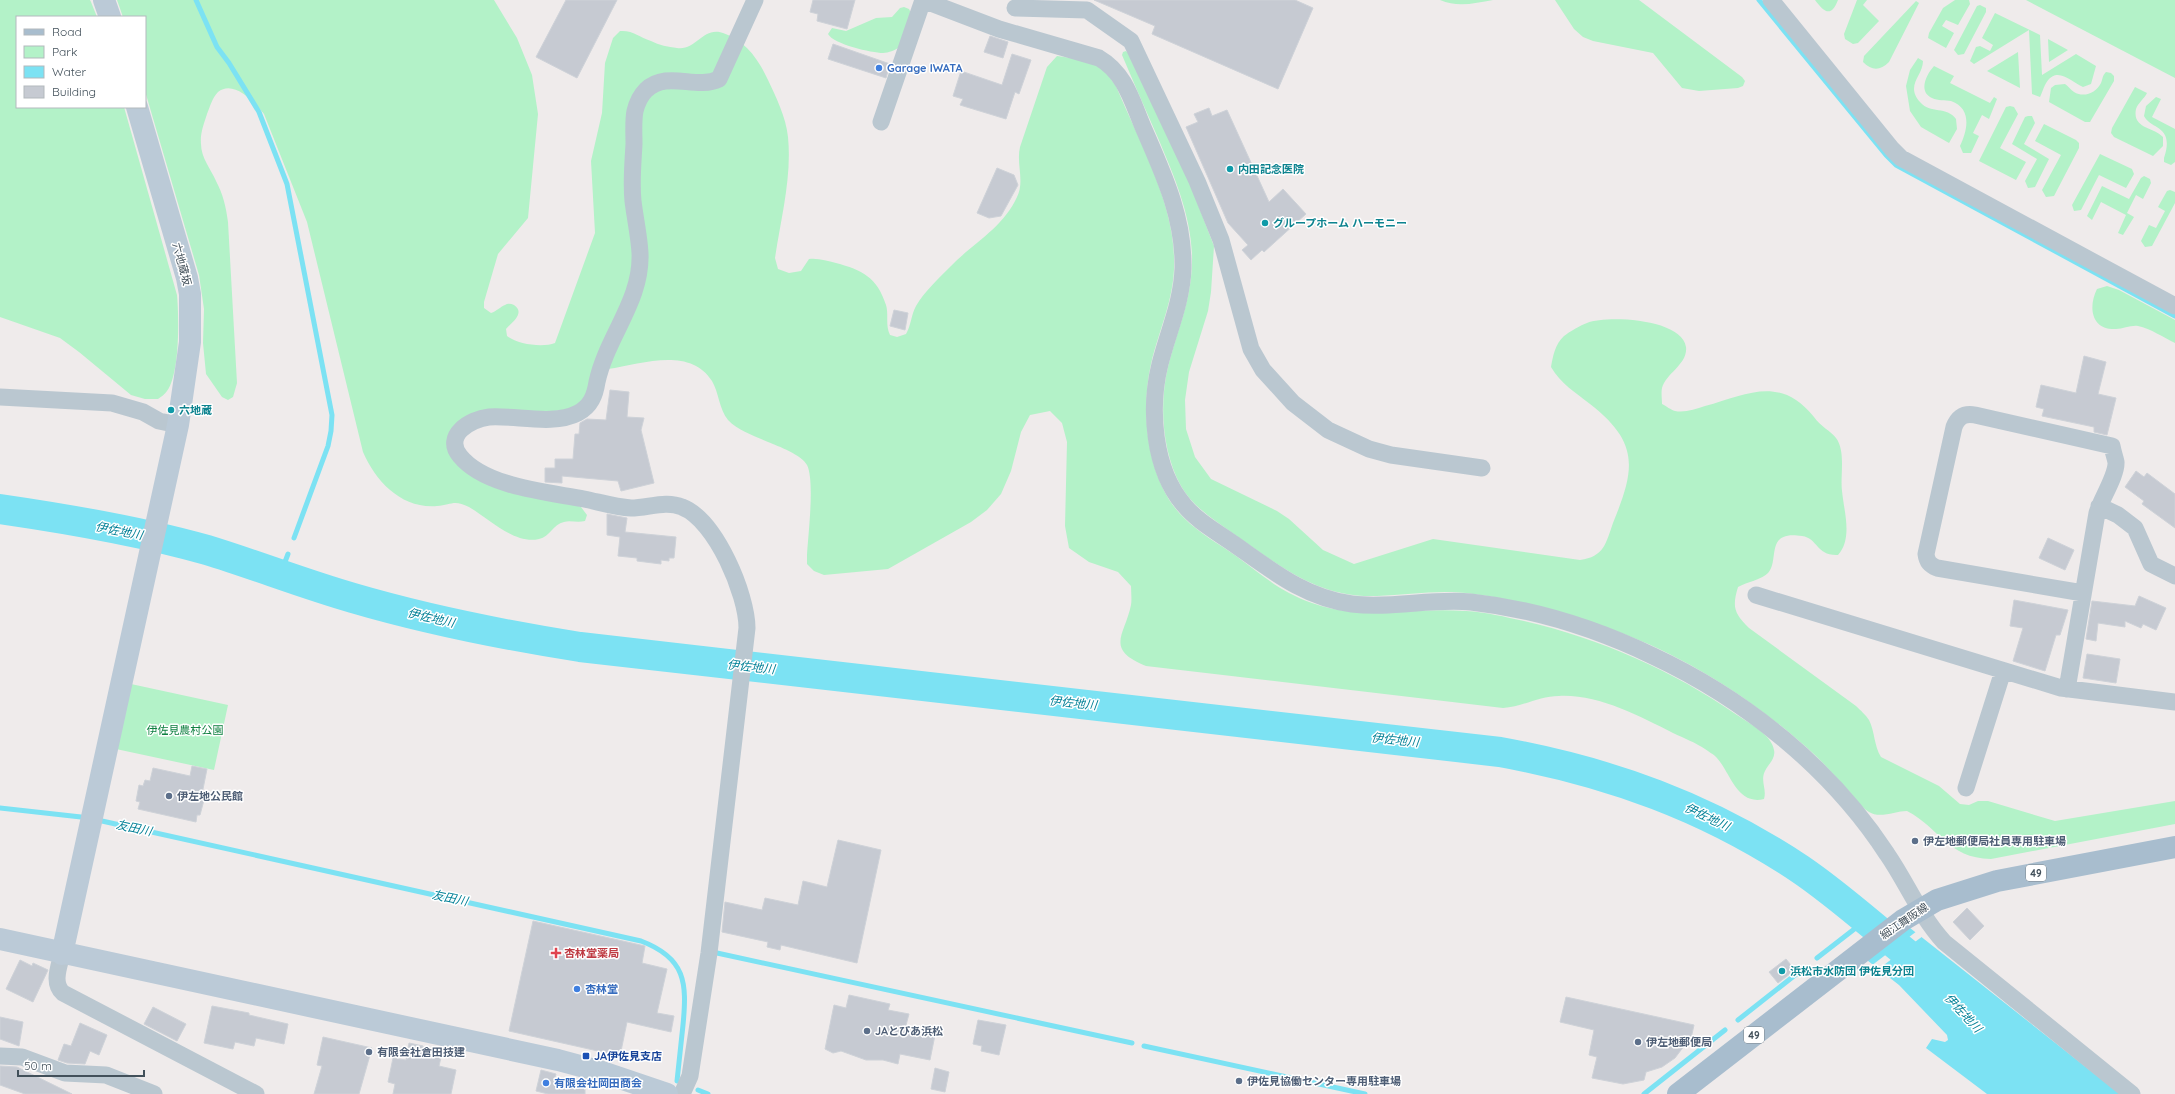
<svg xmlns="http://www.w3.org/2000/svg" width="2175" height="1094" font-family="Quicksand,'Noto Sans JP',sans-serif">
<rect width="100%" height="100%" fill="#efebeb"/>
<path fill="#b3f2c8" d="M0 0H90L91 2 97 17H17V107H124L177 295C179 317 180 374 167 391 165 394 161 397 158 399H145L131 395 79 352 60 338 0 317Z
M117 0H494L517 38 532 75 538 114 528 218 498 254 484 302V308L491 313C497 311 500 307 505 305 508 303 511 304 514 305 526 313 511 323 506 329L507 336C517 344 542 348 555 343L595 233 591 161 602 113 605 63 613 38 620 31C633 30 639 37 651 41 659 45 668 47 677 48 696 51 703 26 723 33 745 40 759 60 768 80 776 97 786 117 788 137 792 177 781 218 775 258L778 269 789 273 801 271 809 259C819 258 827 261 836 263 862 270 877 277 886 305 889 315 885 325 890 335L897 337 906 334C911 326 911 315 916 306 924 292 939 278 950 267 973 243 1003 228 1017 197 1025 181 1016 164 1020 147L1047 67 1057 56C1071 58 1093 61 1104 70 1108 74 1112 81 1116 86 1138 139 1172 198 1174 256 1176 296 1160 326 1151 364 1140 412 1147 482 1184 518 1199 533 1219 544 1236 556 1253 568 1270 583 1289 593 1352 626 1401 606 1466 611 1486 612 1505 617 1524 621 1601 639 1672 670 1737 715 1749 723 1772 735 1774 750 1776 759 1768 764 1765 771 1760 781 1767 789 1764 799 1736 806 1730 770 1715 756 1713 754 1709 752 1705 749 1696 743 1684 738 1673 733 1639 716 1598 694 1559 696 1539 696 1522 707 1503 708L1146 666C1104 649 1125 635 1131 605 1132 599 1131 592 1131 586L1118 572 1089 562 1069 548 1065 526 1067 442 1062 423 1050 411 1030 415 1021 432 1011 471 1001 494 987 510 971 522 888 569 824 575 814 571 807 564V555C808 535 815 481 807 465 802 455 778 446 768 442 755 436 738 431 728 420 719 409 719 393 712 381 690 346 641 364 608 369L576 409 465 419 457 461 581 507 587 515 585 521C577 523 570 520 564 522 553 524 550 537 539 539 515 545 488 518 469 507 454 499 451 505 437 506 402 509 376 482 363 452L307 222 264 114C255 103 234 79 218 92 212 98 210 107 207 114 204 124 200 133 201 144 201 158 211 169 216 181 223 194 226 207 228 222L237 383 233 397 228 400 222 397 206 374 203 343 204 309 199 275 145 91V17H123Z
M1440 0H1493C1475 3 1458 8 1440 0Z
M1555 0H1639L1742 77 1745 81 1743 86 1738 88 1699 91 1682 88 1653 53 1593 41 1583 37 1574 29Z
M1815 0H1838C1831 18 1824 12 1815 0Z
M1857 0H1867L1863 5 1879 21 1858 43 1853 44 1845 39 1844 34Z
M1955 0H1969L1970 4 1958 25 1946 20 1942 26 1954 33 1946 48 1928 38 1929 33 1943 8Z
M2026 0H2175V78Z
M1916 1 1919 3 1889 62C1880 71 1872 71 1863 62L1864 56Z
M1980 5 1986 8V12L1964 54 1958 55 1954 50 1977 6Z
M904 7 909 9 911 13C908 21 905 40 900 46 897 50 888 53 883 53 872 53 833 44 828 34L832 28 846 31 876 18 892 17 900 8Z
M1995 13 2040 35 2042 75 2076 54 2096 66 2091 84 2083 87C2071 82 2056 64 2045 85 2043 89 2042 93 2040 97L2032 94 2029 30 1974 64 1970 61 1976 47 1980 46 1990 51 1993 45 1982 38Z
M2048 39 2068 50 2049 62Z
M1126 51 1128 53 1190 184 1214 246 1211 292 1208 311 1189 372 1185 400 1186 429 1195 457 1211 479 1277 511 1289 519 1323 550 1354 564 1433 539 1580 560C1604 557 1606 543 1613 523 1635 469 1640 443 1590 404 1575 392 1561 384 1551 367 1553 356 1555 344 1564 336 1569 332 1581 325 1587 323 1608 315 1682 319 1686 347 1688 364 1666 373 1662 388 1661 393 1662 399 1662 404 1666 406 1671 410 1675 411 1685 413 1695 409 1705 406 1748 394 1780 375 1814 417 1820 426 1832 432 1836 438 1846 451 1840 476 1842 491 1844 512 1853 538 1838 555 1816 556 1818 538 1802 536 1764 530 1780 560 1768 573 1763 579 1747 582 1738 587 1732 607 1734 613 1749 628L1856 706C1860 710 1866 715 1869 720 1875 732 1874 746 1881 757L1939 786 1960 804 1969 805 1978 801H1988L2055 821 2175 801V824L1991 859C1947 858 1940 828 1907 811 1895 811 1880 819 1869 812 1860 807 1854 796 1847 789 1837 778 1827 767 1816 756 1758 703 1690 658 1616 631 1570 614 1521 600 1473 594 1441 589 1409 595 1377 596 1319 598 1283 568 1238 537 1218 522 1194 509 1181 486 1162 452 1159 404 1168 367 1178 327 1193 298 1192 254 1190 212 1174 176 1158 138 1146 111 1134 83 1122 55L1123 52Z
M2018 52 2020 88 1987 71Z
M1918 58 1923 61C1923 76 1905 85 1920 102 1930 114 1947 106 1956 119L1957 129 1949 143 1921 127 1910 111 1906 86 1910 70Z
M1934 66 1954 76 1950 83 1990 103 1994 97 1997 99 1989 119 1982 115 1973 133 1979 136 1971 153H1963L1960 146C1967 131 1973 109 1951 101 1945 100 1938 101 1932 98 1918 92 1926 75 1934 66Z
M2106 72 2111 73 2114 76V81L2090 122H2085L2049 102 2051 88 2055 85 2065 84C2068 86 2071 90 2074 92 2084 98 2096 93 2101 83 2103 78 2102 76 2106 72Z
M2135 87 2147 93C2144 99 2138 103 2136 109 2132 129 2154 127 2163 137V146L2153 156 2114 137 2111 133 2112 128Z
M2156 97 2161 99 2152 117 2175 129V162L2171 165 2164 162V158C2175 125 2151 130 2144 116L2146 106Z
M2010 106 2014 107 2018 114 2000 148 2026 162 2016 180 1979 161 2006 107Z
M2028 116H2032L2035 123 2024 144 2049 159 2035 187 2028 188 2025 181 2037 159 2012 144 2025 117Z
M2044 124 2076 140 2079 143V148L2054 196 2046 197 2042 190 2061 155 2035 141Z
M2100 154 2132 169 2134 174 2126 188 2099 175 2081 210 2074 211 2072 205Z
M2144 176 2150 179 2151 183 2143 199 2136 195 2127 213 2134 217 2123 235 2118 233 2126 215 2101 202 2092 220 2087 216 2102 186 2129 199 2141 178Z
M2170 190 2175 192V203L2152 246 2145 247 2141 241 2149 225 2156 228 2165 211 2158 207 2167 191Z
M2107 286 2119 290 2175 320V343C2163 337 2151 329 2138 326 2131 325 2123 329 2116 329 2091 330 2088 307 2097 289Z
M131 684 228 705 214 770 116 749Z"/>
<path fill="#7ce2f3" d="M1905 924 2120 1094H1987L1926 1048 1932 1039 1945 1042 1948 1040 1947 1035 1899 985 1863 957Z"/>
<path fill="#efebeb" d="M1917 931 1923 936 1877 970 1871 966Z"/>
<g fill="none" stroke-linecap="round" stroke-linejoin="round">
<path stroke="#7ce2f3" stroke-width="5" d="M196 0 217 47 229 63 259 112 287 184 332 415 331 431 328 446 294 538
M1759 0 1886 155 1896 165 2175 316
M280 575 288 554
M0 808 81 817
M102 821 641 941C686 958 687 983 683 1025 681 1044 679 1062 677 1081
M717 953 1132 1043
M1817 958 1866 920
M1738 1020 1804 968
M1144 1046 1365 1094
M698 1090 708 1094
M1644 1094 1725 1030"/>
<path stroke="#7ce2f3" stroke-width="30" d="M0 509C69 519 140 531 207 550 256 565 304 584 353 598 428 620 504 635 580 647L1500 752C1610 772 1707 807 1800 869 1837 894 1871 925 1906 953"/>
</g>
<path fill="#c6cad2" stroke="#ced2d8" d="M566 0H617L577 78 536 57Z
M813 0H855L847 29 817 21 818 14 810 12Z
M1094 0H1295L1313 8 1278 89 1152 34 1155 26Z
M990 36 1008 42 1003 58 984 52Z
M833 44 890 64 886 78 828 59Z
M1012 54 1031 60 1019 94 1015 92 1006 119 960 105 963 99 953 96 961 71 1002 85Z
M1209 108 1212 116 1227 110 1269 202 1283 189 1306 214 1264 252 1262 250 1251 260 1242 250 1248 245 1228 223 1186 127 1198 122 1194 114Z
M997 168 1014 175 1018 185 1001 216 989 218 977 213Z
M894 310 908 313 905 330 890 326Z
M2084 356 2106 362 2098 394 2116 398 2107 435 2094 432V427L2042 416 2044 409 2036 407 2041 385 2076 393Z
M610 390 629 392 627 417 644 418 641 430 654 483 621 491 618 481 562 476V483L545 482V468H555V459H573L575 434H579L580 423 587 419 606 420Z
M2136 471 2144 477 2147 473 2175 494V528L2142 504 2144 501 2125 487Z
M607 514 627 518 625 532 676 537 674 558H669V561L661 560V564L637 561V558L618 556 620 537 607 535Z
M2048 538 2074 550 2065 570 2039 558Z
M2139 596 2166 608 2156 630 2143 624 2141 628 2125 621V627L2098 623 2096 641 2086 639 2092 601 2135 606Z
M2014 600 2068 610 2060 635H2056L2045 671 2013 661 2023 628 2010 626Z
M2087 654 2120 659 2116 683 2083 678Z
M192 766 207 769 201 799 204 800 200 815H197L196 822 138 809 140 802 136 801 139 785 143 786 145 780 150 781 153 768 190 776Z
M838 840 881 850 857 963 781 945 780 950 767 947 768 942 722 932 725 902 762 910 765 898 798 905 803 881 827 887Z
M1967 908 1984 926 1970 940 1953 922Z
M533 921 645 946 642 963 667 969 657 1013 674 1016 671 1032 627 1022 620 1056 509 1031Z
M1786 959 1795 970 1778 983 1769 972Z
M20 960 32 966 33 963 48 970 33 1002 6 989Z
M849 995 890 1004 888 1010 909 1014 905 1029 935 1035 930 1060 900 1054 898 1064 883 1060H866L841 1051 833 1053 825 1049 834 1005 846 1008Z
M1566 997 1694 1025 1692 1034 1689 1043 1687 1042 1675 1058 1662 1067 1646 1072 1644 1080 1623 1084 1592 1078 1597 1057 1589 1055 1594 1030 1560 1022Z
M212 1006 249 1013V1015L288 1024 284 1044 256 1038 254 1046 235 1042 233 1049 204 1043Z
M153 1007 186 1024 177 1041 144 1024Z
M0 1017 23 1022 19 1046 0 1039Z
M978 1020 1006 1025 999 1055 981 1051 982 1046 973 1044Z
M80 1023 107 1035 99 1055 90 1051 85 1064 67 1063 58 1060 64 1044 71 1046Z
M323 1037 372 1048 359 1094H314L322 1066 317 1065Z
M409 1043 423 1046V1049L442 1053 439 1066 456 1070 451 1094H393L395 1084 388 1082 393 1058 406 1060Z
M0 1066 17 1067 72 1094H25L0 1085Z
M935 1068 949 1072 945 1092 931 1089Z
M541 1070 556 1074 554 1081 585 1088V1094H548L536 1091Z"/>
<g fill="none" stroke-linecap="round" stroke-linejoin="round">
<path stroke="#bac7d0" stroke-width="17" d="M923 0 999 29 1099 58C1125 73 1132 101 1143 127 1163 173 1184 217 1183 268 1182 302 1168 332 1160 364 1149 408 1153 469 1184 505 1197 521 1217 532 1234 544 1271 570 1305 598 1352 604 1391 609 1432 598 1471 602 1533 609 1597 629 1653 656 1745 699 1831 768 1887 854 1907 883 1920 916 1944 942L2132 1094
M1771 0 1892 149 1901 158 2175 306
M1015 8 1087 10 1131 41 1197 181 1221 240 1251 349 1263 370 1293 403 1328 430 1369 449 1391 455 1482 468
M881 122 923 0
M0 397 112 403 143 412 159 421 178 425
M2099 506 2118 515 2135 528 2151 564 2175 576
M1756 595 2061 688 2175 702
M2067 689 2097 513C2101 499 2117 475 2116 462 2115 457 2113 452 2112 446L1975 415C1964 413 1958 417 1954 427L1926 554C1927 562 1930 565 1937 568L2083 593
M1966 788 2003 671
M62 954C59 967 52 983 63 993L256 1094
M0 1056 22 1057 65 1073 106 1075 154 1094
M682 1094 690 1076 709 953 747 628C747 595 716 520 682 507 666 500 648 508 631 508 615 507 599 502 584 499 548 492 485 487 460 456 443 436 470 419 489 417 516 415 553 426 578 413 591 406 595 395 597 382 607 336 642 301 640 253 639 235 635 218 633 201 631 182 633 163 634 144 634 133 633 121 635 111 637 103 641 95 646 90 667 70 696 90 719 79L755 0"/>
<path stroke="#bbcad7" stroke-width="22" d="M104 0 110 17
M0 939 558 1060 599 1071 667 1094
M62 954 178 425 190 342V294L187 278 137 107"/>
<path stroke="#a8bdce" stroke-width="22" d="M1678 1094 1903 920 1937 900 1997 881 2175 847"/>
</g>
<g fill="#3f7fe0" stroke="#fff" stroke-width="1.5">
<circle cx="879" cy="68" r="4"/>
<circle cx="577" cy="989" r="4"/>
<circle cx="546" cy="1083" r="4"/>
</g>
<g fill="#0f9aa8" stroke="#fff" stroke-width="1.5">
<circle cx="1230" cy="169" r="4"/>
<circle cx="1265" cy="223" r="4"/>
<circle cx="171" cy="410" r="4"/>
<circle cx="1782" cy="971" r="4"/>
</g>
<g fill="#5c6f8a" stroke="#fff" stroke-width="1.5">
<circle cx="169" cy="796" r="4"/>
<circle cx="1915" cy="841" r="4"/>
<circle cx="867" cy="1031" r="4"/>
<circle cx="1638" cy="1042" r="4"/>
<circle cx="369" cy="1052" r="4"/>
<circle cx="1239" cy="1081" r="4"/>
</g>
<path fill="#e0444e" stroke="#fff" stroke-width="1.5" d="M554 947h4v4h4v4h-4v4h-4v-4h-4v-4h4z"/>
<rect fill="#1a4fb4" stroke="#fff" stroke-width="1.5" x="582" y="1052" width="8" height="8" rx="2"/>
<g text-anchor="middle" stroke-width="3" stroke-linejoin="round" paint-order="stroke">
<g fill="#fff" stroke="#7b848c" stroke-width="1">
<rect x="2026" y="865" width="20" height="16" rx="3"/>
<rect x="1744" y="1027" width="20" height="16" rx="3"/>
</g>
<g font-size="10" font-weight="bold" fill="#42505a">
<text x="2036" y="877">49</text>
<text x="1754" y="1039">49</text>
</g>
<g font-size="11" font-weight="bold" fill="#366cbe" stroke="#fff" text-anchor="start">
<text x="887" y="72">Garage IWATA</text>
<text x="585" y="993">杏林堂</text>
<text x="554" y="1087">有限会社岡田商会</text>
</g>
<g font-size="11" font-weight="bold" fill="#0d838f" stroke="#fff" text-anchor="start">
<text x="1238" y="173">内田記念医院</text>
<text x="1273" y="227">グループホーム ハーモニー</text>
<text x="179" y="414">六地蔵</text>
<text x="1790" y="975">浜松市水防団 伊佐見分団</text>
</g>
<g font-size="11" fill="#42505a" stroke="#fff">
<text transform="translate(182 264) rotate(75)" y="4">六地蔵坂</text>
<text transform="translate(1904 921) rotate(-34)" y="4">細江舞阪線</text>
</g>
<g font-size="11" fill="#0e8040" stroke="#fff">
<text x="185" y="734">伊佐見農村公園</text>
</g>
<g font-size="11" font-weight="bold" fill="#4e5e75" stroke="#fff" text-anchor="start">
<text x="177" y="800">伊左地公民館</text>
<text x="1923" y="845">伊左地郵便局社員専用駐車場</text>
<text x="875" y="1035">JAとぴあ浜松</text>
<text x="1646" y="1046">伊左地郵便局</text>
<text x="377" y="1056">有限会社倉田技建</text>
<text x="1247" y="1085">伊佐見協働センター専用駐車場</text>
</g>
<g font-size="11" font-weight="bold" fill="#be3a42" stroke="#fff" text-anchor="start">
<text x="564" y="957">杏林堂薬局</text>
</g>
<g font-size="11" font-weight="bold" fill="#164399" stroke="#fff" text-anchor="start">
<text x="594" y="1060">JA伊佐見支店</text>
</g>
<g font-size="12" font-style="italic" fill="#038197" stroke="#fff">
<text transform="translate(119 531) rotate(11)" y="4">伊佐地川</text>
<text transform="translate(431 618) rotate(13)" y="4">伊佐地川</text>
<text transform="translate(751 667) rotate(6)" y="4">伊佐地川</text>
<text transform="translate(1073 703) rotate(6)" y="4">伊佐地川</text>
<text transform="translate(1395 740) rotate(6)" y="4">伊佐地川</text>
<text transform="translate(1707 817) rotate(25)" y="4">伊佐地川</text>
<text transform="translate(134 828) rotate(12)" y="4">友田川</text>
<text transform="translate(450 898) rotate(12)" y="4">友田川</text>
<text transform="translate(1963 1013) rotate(47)" y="4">伊佐地川</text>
</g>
</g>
<rect x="16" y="16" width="130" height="92" fill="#ffffff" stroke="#b3b9bd"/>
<rect x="24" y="29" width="20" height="6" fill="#a8bdce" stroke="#b3b9bd"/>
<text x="52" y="36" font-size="12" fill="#42505a">Road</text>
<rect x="24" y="46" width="20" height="12" fill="#b3f2c8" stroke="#b3b9bd"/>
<text x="52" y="56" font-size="12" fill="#42505a">Park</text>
<rect x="24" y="66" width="20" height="12" fill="#7ce2f3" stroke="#b3b9bd"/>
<text x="52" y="76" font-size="12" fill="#42505a">Water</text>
<rect x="24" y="86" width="20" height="12" fill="#c6cad2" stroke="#b3b9bd"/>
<text x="52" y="96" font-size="12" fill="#42505a">Building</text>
<path d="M18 1070v6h126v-6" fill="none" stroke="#42505a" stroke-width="2"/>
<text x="24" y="1070" font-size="12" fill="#42505a" stroke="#ffffff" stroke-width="3" paint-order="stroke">50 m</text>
</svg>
